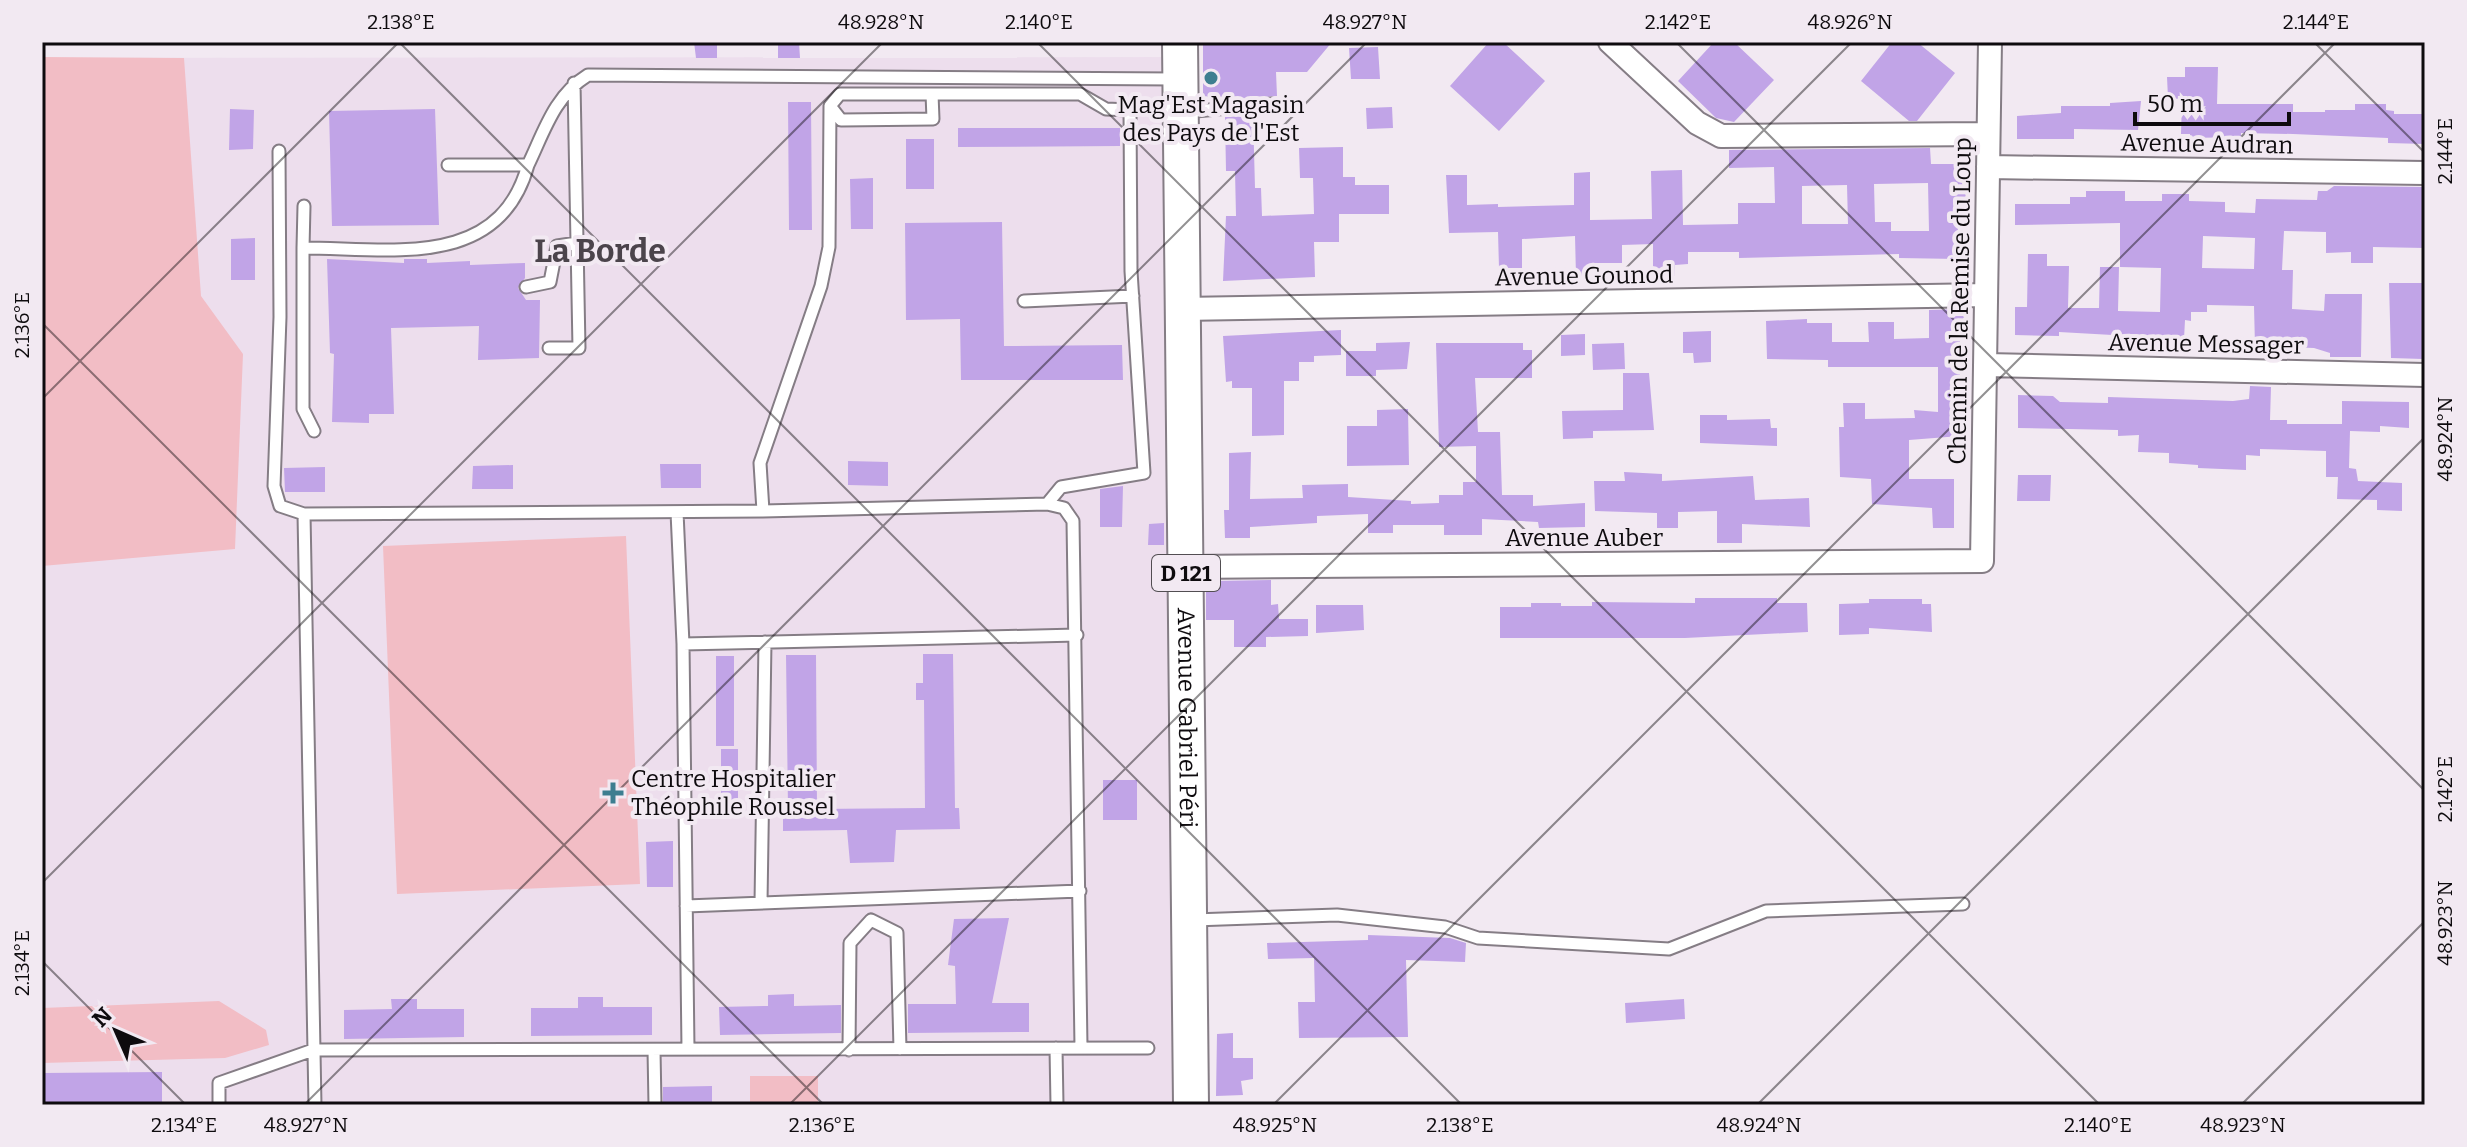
<svg xmlns="http://www.w3.org/2000/svg" width="2467" height="1147" font-family="Bitter,serif">
<rect width="100%" height="100%" fill="#f2e9f2"/>
<path fill="#eddeed" d="M1180 57 1183 1105H42V58Z"/>
<path fill="#f2bdc5" d="M42 57 184 58 201 296 243 354 235 549 42 566Z
M626 536 640 884 397 894 383 546Z
M219 1001 266 1030 269 1045 225 1058 42 1063V1008Z
M750 1076H818V1105H750Z"/>
<path fill="#c1a4e7" fill-rule="evenodd" d="M694 42H717V58H696Z
M778 42H799L800 58H778Z
M1203 42H1332L1307 72H1276L1277 96 1225 100 1203 99Z
M1489 42H1503L1545 81 1499 131 1450 86Z
M1714 42H1734L1774 80 1734 122 1716 118 1678 81Z
M1892 42H1917L1955 73 1917 121H1909L1861 81Z
M1378 47 1380 79H1351L1349 48Z
M2185 67H2218L2217 104H2293V112H2325V110H2355V104H2386V110L2394 111V114H2425V144L2388 143V138L2293 134 2241 133V137L2190 138V134H2181L2182 99 2168 98 2167 77H2185Z
M2141 101 2138 130 2074 129V139H2017V116L2061 113V106H2110V103Z
M788 102H811L812 230H789Z
M1392 107 1393 128 1367 129 1366 108Z
M230 109 254 110 253 149 229 150Z
M435 109 439 225 332 226 329 111Z
M1253 114 1255 188H1261L1262 216 1314 214 1313 178H1300L1299 148 1343 147V177H1355V185H1389V214H1339V242H1314L1315 277 1223 281 1226 216H1236L1235 171H1226L1225 117Z
M958 128H1120V146L958 147Z
M906 139H934V189H906Z
M1930 148 1931 164H1965L1966 218H1958V259L1899 258V254L1739 258V252H1688V264L1675 265V276H1653V244L1622 245V263H1591V276H1576L1575 236 1522 239V268H1499L1498 232 1449 233 1446 175H1467V205L1498 204V207L1574 205V173L1590 172V220L1652 219 1651 171 1682 170 1683 225 1738 224V203H1775L1774 167 1729 168V150ZM1928 183 1929 231H1891V222H1875L1874 184ZM1847 185 1848 224H1802V186Z
M873 178V229H851L850 179Z
M2334 186 2425 187V248L2373 247V263H2351V252L2326 253V232L2284 231 2282 270H2293L2292 309 2324 311 2325 294H2362L2361 357H2330V353L2314 348 2255 346 2254 306 2207 305V312H2191V321L2185 320 2184 339 2059 332V336L2015 335V307H2027L2028 254H2047V266H2069L2068 308H2099L2100 267H2119L2118 311 2160 312 2161 268 2120 267V223L2015 225V204H2070V197H2086V191H2125V201H2162V194H2189V201L2225 202V212L2255 213 2256 199 2317 200 2318 191H2327ZM2203 236 2255 238 2254 269 2202 268Z
M1002 222 1004 346 1122 345 1123 380H961L960 319 906 320 905 223Z
M255 238V280H231V239Z
M327 259 404 263V259H427V263L470 261V265L525 263V278L518 288 526 300H540L539 358 478 360 479 326 391 328 394 414H369V423L332 422 334 354 330 353Z
M2389 283H2425L2423 359 2391 358Z
M1962 309 1970 317 1969 340H1960V436L1909 440V479H1954V528H1933L1932 508 1872 504 1871 479 1840 477 1839 427H1844L1843 403H1865V419L1915 418 1914 410 1938 412V367H1828V360L1767 359 1766 321 1807 319V323H1832V342H1869L1868 322H1894V339L1929 338V310Z
M1341 330V355L1314 356V362H1299V381H1284V435L1252 436V388H1232V381L1226 382 1223 336Z
M1711 331V362L1694 363 1693 353H1683V332Z
M1585 334V355L1561 356V335Z
M1410 342 1407 369 1376 370V376H1346V351H1376V343Z
M1436 343H1523V350H1532V378H1475L1478 432H1500L1502 495H1533V506L1585 503V527L1539 528 1538 522 1482 519V535H1444V525H1393V533H1368V514L1317 516V523L1250 527V538H1225L1224 510H1229V453L1251 452 1250 499 1303 498 1302 485 1348 484V497L1411 501V504L1439 503V495H1463V482H1476V446L1439 447Z
M1624 343 1625 369 1593 370 1592 344Z
M1623 373H1649L1654 430 1593 431V438L1563 439 1562 411 1623 410Z
M2250 386 2271 387 2270 420H2287V424H2342V401L2409 402V428L2380 426V432L2350 431 2349 468 2356 469 2358 481 2402 483V511L2377 510V500L2337 499 2338 477H2326V451L2260 449V456L2246 455V470L2198 468V465L2169 463V453L2138 452 2139 435 2118 436V430L2018 428V395L2053 396 2060 402 2108 403V397L2233 401 2249 399Z
M1408 409 1409 465 1347 466V426H1377V410Z
M1700 415H1727V420L1770 419 1771 428H1777V446L1700 443Z
M848 461 888 462V486L848 485Z
M660 464H701V488H661Z
M513 465V489H472L473 466Z
M325 467V492H285L284 468Z
M1624 472 1662 474V481L1753 476 1755 500 1809 498 1810 527 1742 524V543H1717V511L1678 512V528H1657V513L1595 511 1594 481H1625Z
M2018 475H2051L2050 501H2017Z
M1123 486 1122 527H1100V489Z
M1164 523V545H1148L1149 524Z
M1271 580V605L1278 604 1279 619H1308V636L1266 637V647H1234V620H1206V591L1214 581Z
M1695 598H1777V603H1807L1808 632 1685 638H1500V607H1531V603H1561V606H1592V602L1695 603Z
M1869 599H1922V604H1931L1932 632 1869 628V634L1839 635V604L1869 603Z
M1316 605H1363L1364 630 1316 633Z
M923 654H953L955 808H959L960 829 896 830 894 862 850 863 847 830 783 831V809L788 808 786 655H816L817 809 925 808 924 700H916V683H923Z
M716 656H734V746H716Z
M721 749H738V804H721Z
M1103 780H1137V820H1103Z
M673 841V887H647L646 842Z
M1009 918 992 1003H1029V1032L908 1033V1004H956L955 966 948 965 954 919Z
M1368 935 1450 938 1466 943 1465 962 1406 960 1408 1037 1299 1038 1298 1002H1315L1314 958 1268 959 1267 943 1368 940Z
M794 994V1006L841 1005V1033L720 1035 719 1007 768 1006V995Z
M578 997H603V1007H652V1035L531 1036V1008H578Z
M391 999H417V1009H464V1037L344 1039V1010L392 1009Z
M1684 999 1685 1019 1626 1023 1625 1003Z
M1233 1033V1058H1253V1079L1241 1081 1243 1095 1216 1096 1217 1034Z
M162 1072V1105H42V1073Z
M712 1086V1105L663 1104V1087Z"/>
<g fill="none" stroke-linecap="round" stroke-linejoin="round">
<defs>
<path id="service" d="M932 94H1080L1106 109 1130 110 1131 271 1144 473 1061 487 1047 504
M1185 112 1272 104 1295 109
M279 151 280 317 274 486 280 506 304 514 763 511 1047 504 1064 508 1073 521 1081 1047
M448 165H528C544 132 554 96 588 75L1175 79
M303 248 304 206
M526 287 550 282 557 246 577 243
M1024 301 1133 296
M549 348H579L574 83
M314 431 303 409V248C389 248 499 271 528 165
M763 511 760 463 821 286 829 247 830 106 840 94H932L933 119 841 120 830 106
M677 512 683 644 688 1049
M304 514 315 1105
M683 644 1077 635
M761 903 765 642
M686 906 1080 891
M1194 920 1337 915 1445 927 1478 938 1669 949 1766 911 1963 904
M1056 1048 1057 1105
M654 1050 655 1105
M849 1050 850 943 871 920 897 933 900 1049
M219 1105V1083L313 1050 1148 1048"/>
<path id="minor" d="M1610 42 1697 123 1721 136 1988 134
M1988 167 2425 173
M1182 309 1986 295
M1986 365 2425 375
M1186 567 1982 561 1990 42"/>
<g id="primary">
<path id="s1" d="M1180 42 1191 1105"/>
</g>
</defs>
<use href="#service" stroke="#857d85" stroke-width="15"/>
<use href="#minor" stroke="#857d85" stroke-width="26"/>
<use href="#primary" stroke="#857d85" stroke-width="38"/>
<use href="#service" stroke="#fff" stroke-width="11"/>
<use href="#minor" stroke="#fff" stroke-width="22"/>
<use href="#primary" stroke="#fff" stroke-width="34"/>
</g>
<path fill="none" stroke="#0e0b0e" stroke-width="2" stroke-opacity="0.45" d="M399 42 1462 1105M1037 42 2100 1105M1676 42 2425 791M2314 42 2425 153M42 323 824 1105M42 399 399 42M42 883 883 42M42 961 186 1105M304 1105 1367 42M789 1105 1852 42M1273 1105 2336 42M1757 1105 2425 437M2241 1105 2425 921"/>
<g fill="#3d7e90" stroke="#f2e9f2" stroke-width="3">
<circle cx="1211" cy="78" r="8"/>
<path d="M609 781h8v8h8v8h-8v8h-8v-8h-8v-8h8z"/>
</g>
<g text-anchor="middle" stroke-width="8" stroke-linejoin="round" paint-order="stroke">
<rect fill="#f2e9f2" stroke="#524e52" stroke-width="2" x="1152" y="555" width="68" height="36" rx="6"/>
<g font-size="22" font-weight="bold" fill="#0e0b0e">
<text x="1186" y="581">D 121</text>
</g>
<g font-size="24" fill="#0e0b0e" stroke="#f2e9f2">
<text x="1211" y="113">Mag'Est Magasin<tspan x="1211" dy="28">des Pays de l'Est</tspan></text>
<text x="631" y="787" text-anchor="start">Centre Hospitalier<tspan x="631" dy="28">Théophile Roussel</tspan></text>
</g>
<g font-size="24" fill="#0e0b0e" stroke="#f2e9f2">
<text transform="translate(2207 144) rotate(1)" y="8">Avenue Audran</text>
<text transform="translate(1584 276) rotate(-1)" y="8">Avenue Gounod</text>
<text transform="translate(1960 301) rotate(-89)" y="8">Chemin de la Remise du Loup</text>
<text transform="translate(2206 344) rotate(1)" y="8">Avenue Messager</text>
<text x="1584" y="546">Avenue Auber</text>
<text dy="8" stroke="none"><textPath href="#s1" startOffset="676">Avenue Gabriel Péri</textPath></text>
</g>
<g font-size="32" font-weight="bold" fill="#4b444b" stroke="#f2e9f2">
<text x="600" y="262">La Borde</text>
</g>
</g>
<rect width="2467" height="1147" fill="none" stroke="#f2e9f2" stroke-width="88"/>
<g transform="translate(116 1031) rotate(315)" stroke="#f2e9f2" stroke-width="6" paint-order="stroke">
<path d="M0-6L14 30L0 20L-14 30Z" fill="#0e0b0e"/>
<text y="-12" font-size="22" font-weight="bold" text-anchor="middle" fill="#0e0b0e">N</text>
</g>
<path d="M2135 112v12h154v-12" fill="none" stroke="#0e0b0e" stroke-width="4"/>
<text x="2147" y="112" font-size="24" fill="#0e0b0e" stroke="#f2e9f2" stroke-width="6" paint-order="stroke">50 m</text>
<rect x="44" y="44" width="2379" height="1059" fill="none" stroke="#0e0b0e" stroke-width="3"/>
<g font-size="20" text-anchor="middle" fill="#0e0b0e">
<text x="401" y="29">2.138°E</text>
<text x="881" y="29">48.928°N</text>
<text x="1039" y="29">2.140°E</text>
<text x="1365" y="29">48.927°N</text>
<text x="1678" y="29">2.142°E</text>
<text x="1850" y="29">48.926°N</text>
<text x="2316" y="29">2.144°E</text>
<text transform="translate(2445 151) rotate(-90)" y="7">2.144°E</text>
<text transform="translate(22 325) rotate(-90)" y="7">2.136°E</text>
<text transform="translate(2445 439) rotate(-90)" y="7">48.924°N</text>
<text transform="translate(2445 789) rotate(-90)" y="7">2.142°E</text>
<text transform="translate(2445 923) rotate(-90)" y="7">48.923°N</text>
<text transform="translate(22 963) rotate(-90)" y="7">2.134°E</text>
<text x="184" y="1132">2.134°E</text>
<text x="306" y="1132">48.927°N</text>
<text x="822" y="1132">2.136°E</text>
<text x="1275" y="1132">48.925°N</text>
<text x="1460" y="1132">2.138°E</text>
<text x="1759" y="1132">48.924°N</text>
<text x="2098" y="1132">2.140°E</text>
<text x="2243" y="1132">48.923°N</text>
</g>
</svg>
